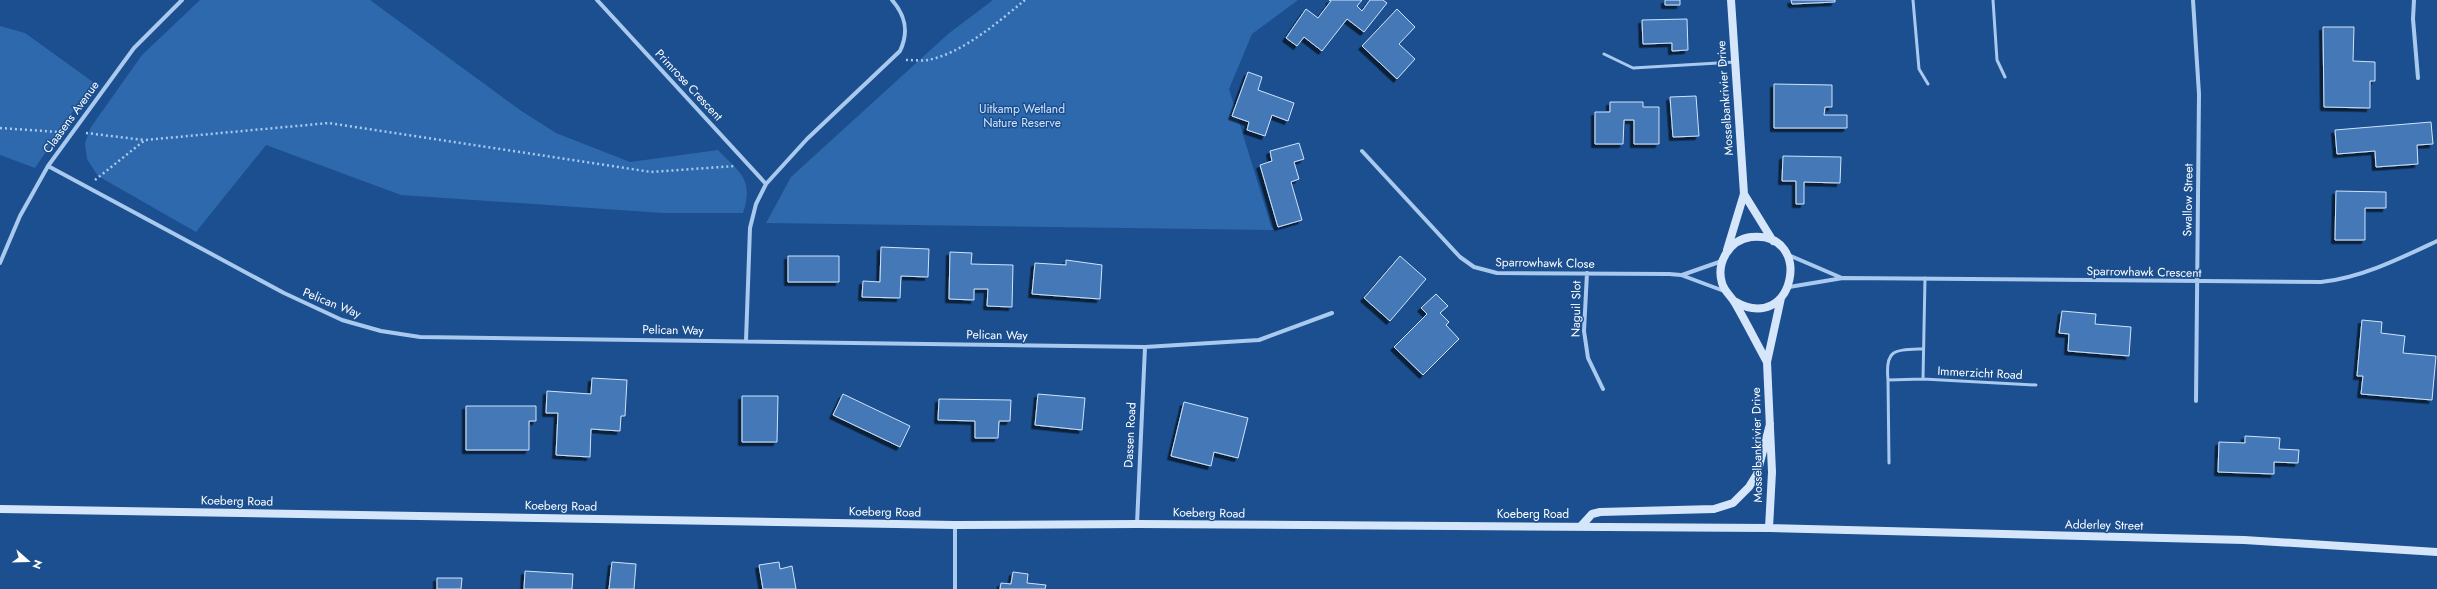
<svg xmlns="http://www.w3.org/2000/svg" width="2437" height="589" font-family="Jost,sans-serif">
<defs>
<filter id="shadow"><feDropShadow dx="-3.5" dy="3.5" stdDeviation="0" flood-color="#0009"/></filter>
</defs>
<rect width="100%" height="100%" fill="#1b4f8f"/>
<path fill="#2e69ad" d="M200 0H370L520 110 556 133 630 162 718 150C740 173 754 179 743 213H663L401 195 266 145 196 232 98 176 87 159 85 143 91 127 142 55Z
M993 0H1298L1252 34 1229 89 1271 226 1274 230 766 223 791 177 948 34Z
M0 26 25 33 93 82 35 168 0 155Z"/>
<path fill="#4478b7" stroke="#cfe3fa" filter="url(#shadow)" d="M1329 0H1362L1357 6 1362 11 1370 0H1383L1387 3 1364 32 1347 19 1322 51 1304 37 1297 46 1286 38 1306 9 1318 18 1331 1Z
M1665 0H1680V5H1665Z
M1791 0H1835V2L1792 4Z
M1397 9 1415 27 1399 44 1415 59 1397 79 1362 46Z
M1687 19 1688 50 1672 51V43L1643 44 1642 20Z
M2323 27H2354L2353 61 2375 62V81H2370V108L2324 107Z
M1248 72 1262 77 1258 90 1294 103 1288 121 1272 115 1265 136 1247 130 1249 122 1232 116Z
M1774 84 1832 85V107H1825L1824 115H1847V128H1774Z
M1696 96 1699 136 1673 137 1670 97Z
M1610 102H1643V107H1659V144H1634V120H1624L1623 144H1595V112H1610Z
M2431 122 2433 144 2417 145 2418 164 2376 167 2375 151 2337 154 2335 130Z
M1299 143 1304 159 1294 162 1299 179 1291 182 1302 220 1278 227 1260 165 1272 161 1270 151Z
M1783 156 1841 157 1840 183 1804 182V204H1796V181H1782Z
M2336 191 2386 192V208H2365V240H2335Z
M881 247 929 249 928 277 901 276 900 298 862 297 863 281 880 282Z
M950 252 972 253 971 264 1013 265 1012 307 987 306 988 289H974V300L949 299Z
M788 256H839V282H788Z
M1400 256 1426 279 1390 321 1364 298Z
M1066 260 1102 265 1100 299 1032 294 1035 263 1066 265Z
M1436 294 1448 306 1440 313 1449 322 1446 325 1459 339 1423 375 1394 347 1427 314 1421 308Z
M2062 311 2096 314 2095 324 2131 327 2129 356 2068 351 2069 334 2059 333Z
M2362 320 2382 322 2381 333 2405 336 2403 353 2436 356 2432 400 2361 394 2363 376H2357Z
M592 378 627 380 625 416H621L620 431 591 429 590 457 556 455 558 413H546L547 391 591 394Z
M843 394 910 426 900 447 833 415Z
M1038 394 1085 398 1082 430 1035 425Z
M742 396H778L777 442H742Z
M939 399 1011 400 1010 421H999L998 438H975V421L938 420Z
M1184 402 1248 418 1238 458 1214 452 1211 466 1171 456Z
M466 406H536V421H529V450H466Z
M2245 436 2280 438 2279 449 2299 450 2298 463 2274 462V474L2218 472 2219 442 2245 443Z
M612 562 636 564 634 589H609Z
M779 562 780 569 792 566 796 589H763L759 565Z
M525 571 573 574 572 589H524Z
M1013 572 1028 574 1027 583 1046 585 1045 589H1000L1001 583 1011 584Z
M437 578H462L461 589H437Z"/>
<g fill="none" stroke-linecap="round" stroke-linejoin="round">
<path stroke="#a9c9ee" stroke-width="2.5" stroke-dasharray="2 3" stroke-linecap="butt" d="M906 60C913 60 921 61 928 60 963 53 998 22 1025 0
M0 128 59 132
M86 133 144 140
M95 180 145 140 329 123 651 172 735 166"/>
<path stroke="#a9c9ee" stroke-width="3" d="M1913 0 1919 69 1928 84
M1993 0 1997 60 2005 77
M1604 54 1633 68 1735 62
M1925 278 1923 379 2036 385
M1888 380C1885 349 1894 350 1922 349
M1889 463 1888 380 1923 379"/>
<path stroke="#a9c9ee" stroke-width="4" d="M597 0 766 184
M2193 0 2199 94 2196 401
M2414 0 2413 19 2418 78
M1362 151 1460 257 1474 267 1497 273 1669 274 1681 275 1724 291
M48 166 284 293 342 320 381 331 420 337 1145 347 1259 340 1332 313
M1786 254 1842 278
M0 263 20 216 48 166 134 48 182 0
M1587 273 1584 331 1588 358 1603 389
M1682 275 1722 261
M1789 287 1843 278 2321 282C2361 278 2401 258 2437 241
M746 341 750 228 756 204 766 184 807 139 900 51C909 32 906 16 892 0
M1137 524 1145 347
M955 525V589"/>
<path stroke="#d6e6fa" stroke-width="8" d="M1744 194 1773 241
M1727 250 1744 194 1731 0
M1734 301C1795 337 1815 230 1751 237 1729 240 1716 263 1722 283 1724 291 1731 296 1735 303 1746 322 1756 342 1767 362
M0 509 955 525 1137 524 1769 528 2244 540 2437 552
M1581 526 1592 514 1600 512 1714 509 1733 503 1749 487 1757 474 1770 424
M1769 528 1772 472 1767 362 1781 298"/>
</g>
<g text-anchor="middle" stroke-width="3" stroke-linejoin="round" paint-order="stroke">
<g font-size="12" fill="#fff" stroke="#1b4f8f">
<text transform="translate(689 85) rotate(47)" y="4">Primrose Crescent</text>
<text transform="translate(1725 98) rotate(-94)" y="4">Mosselbankrivier Drive</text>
<text transform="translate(71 117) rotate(-54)" y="4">Claasens Avenue</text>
<text transform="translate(2188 200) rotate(-89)" y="4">Swallow Street</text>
<text transform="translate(1545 263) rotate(1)" y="4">Sparrowhawk Close</text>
<text transform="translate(2144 272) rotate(1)" y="4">Sparrowhawk Crescent</text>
<text transform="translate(332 303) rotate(22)" y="4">Pelican Way</text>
<text transform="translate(1576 309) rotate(-89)" y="4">Naguil Slot</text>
<text transform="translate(673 330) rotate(1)" y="4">Pelican Way</text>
<text transform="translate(997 335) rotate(1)" y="4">Pelican Way</text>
<text transform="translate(1980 373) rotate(3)" y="4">Immerzicht Road</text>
<text transform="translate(1130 435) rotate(-87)" y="4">Dassen Road</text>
<text transform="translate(1757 445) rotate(-91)" y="4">Mosselbankrivier Drive</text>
<text transform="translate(237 501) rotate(1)" y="4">Koeberg Road</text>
<text transform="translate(561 506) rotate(1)" y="4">Koeberg Road</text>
<text transform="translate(885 512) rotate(1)" y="4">Koeberg Road</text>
<text transform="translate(1209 513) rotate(1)" y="4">Koeberg Road</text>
<text x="1533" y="518">Koeberg Road</text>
<text transform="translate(2104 525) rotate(1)" y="4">Adderley Street</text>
</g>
<g font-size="12" fill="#cfe3fa" stroke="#1b4f8f">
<text x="1022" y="113">Uitkamp Wetland<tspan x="1022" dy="14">Nature Reserve</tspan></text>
</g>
</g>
<g transform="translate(28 561) rotate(110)" stroke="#1b4f8f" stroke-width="3" paint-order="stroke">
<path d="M0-3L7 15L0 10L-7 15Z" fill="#ffffff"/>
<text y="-6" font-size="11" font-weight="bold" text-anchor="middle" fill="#ffffff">N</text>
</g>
</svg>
